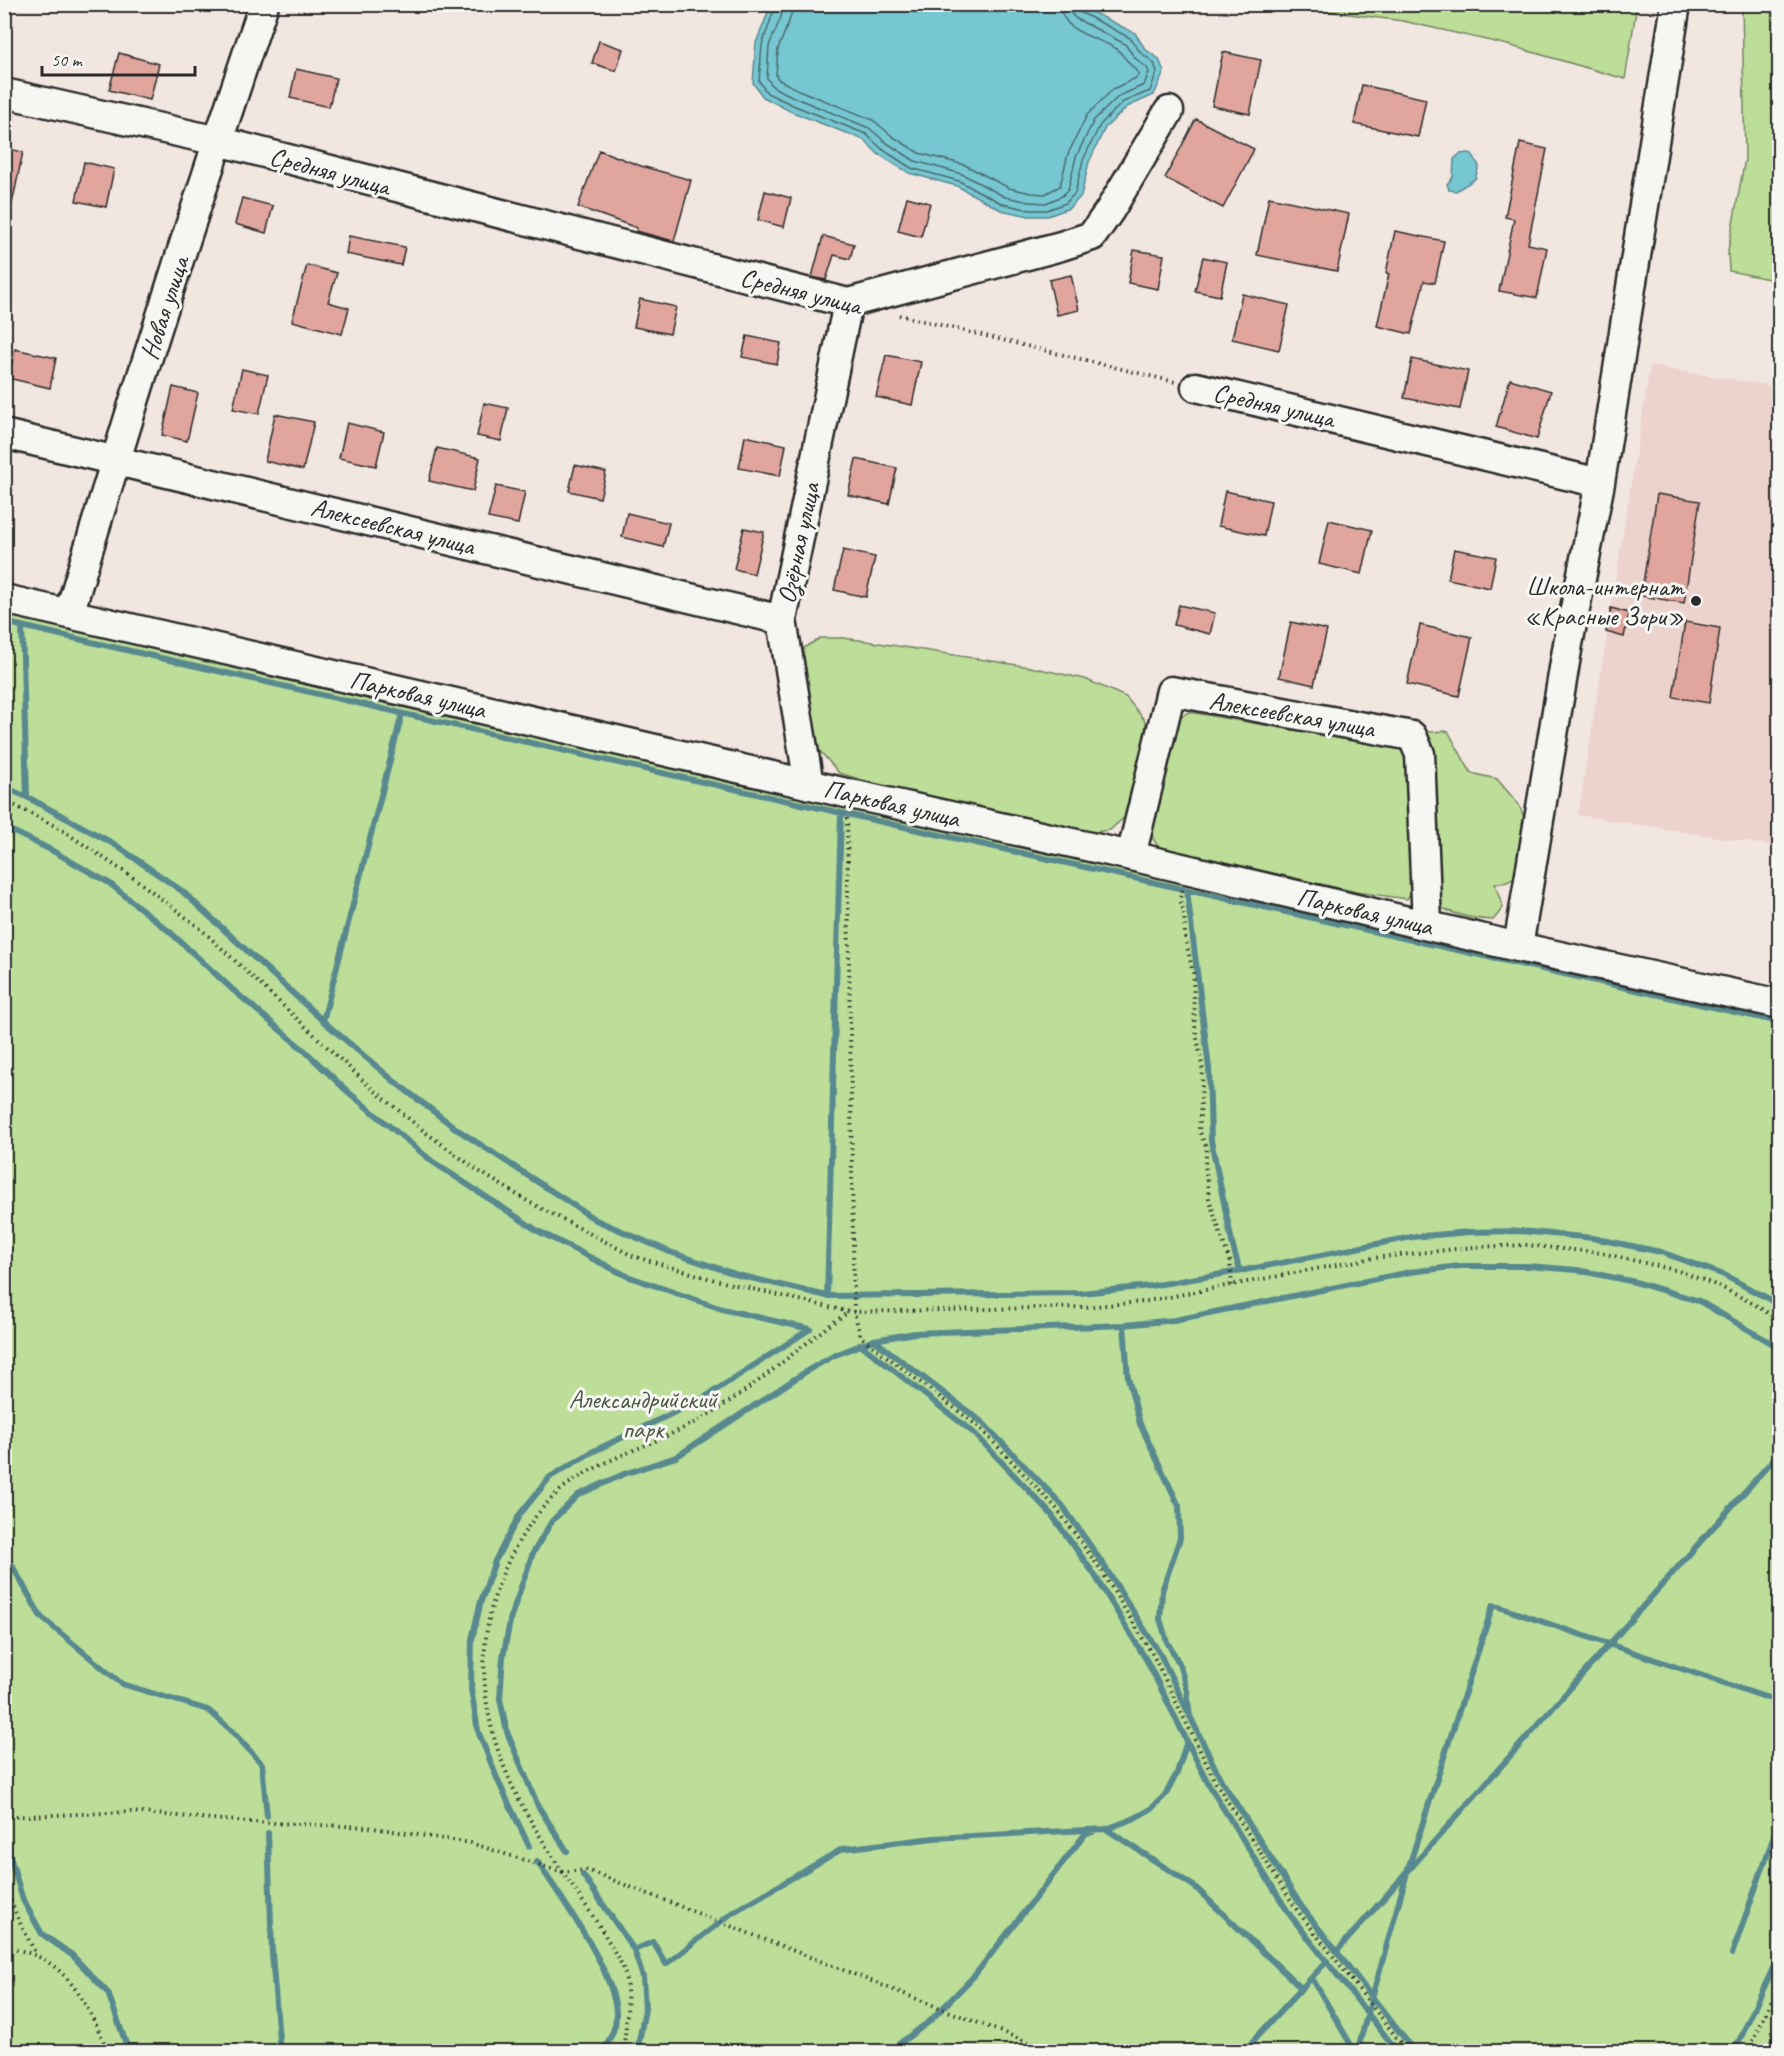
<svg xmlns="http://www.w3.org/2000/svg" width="1784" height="2056" font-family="Caveat,sans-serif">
<rect width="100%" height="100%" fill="#f2e6e1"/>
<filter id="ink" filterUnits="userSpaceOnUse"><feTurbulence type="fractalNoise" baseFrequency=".0167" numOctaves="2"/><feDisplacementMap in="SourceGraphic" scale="12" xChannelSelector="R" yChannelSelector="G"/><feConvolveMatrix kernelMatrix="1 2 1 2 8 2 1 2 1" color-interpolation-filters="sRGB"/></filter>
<g filter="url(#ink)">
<path fill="#edd3cd" d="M1650 366 1779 387V847L1578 815Z"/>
<path fill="#bcde98" stroke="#748462" stroke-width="1.5" d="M1280 5H1637L1625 79 1508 45 1403 21Z
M1742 5H1779V281L1729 271 1728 250 1745 159Z
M5 612 587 748 1779 1011V2051L5 2052Z
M820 638H843L866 641 1030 667 1085 679 1126 697 1146 722 1142 762 1128 814 1110 830 1086 833 1022 816 903 792 839 773 820 751 808 725 801 679 804 648Z
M1189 712 1312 733 1393 743 1405 754 1411 805 1414 887 1407 899 1357 892 1244 867 1184 859 1158 847 1150 833 1177 718Z
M1448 731 1471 773 1497 779 1519 805 1531 834 1522 874 1507 882 1495 884 1503 908 1493 920C1472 919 1453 915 1435 904L1423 738 1429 732Z"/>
<path fill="#77c7d2" stroke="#59898f" stroke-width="1.5" d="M771 5H1078L1135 33 1145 49 1159 59 1164 72 1154 95 1127 107 1105 128 1089 162 1081 196 1069 208 1048 216H1029L1001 210 957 186 909 173 878 154 864 140 792 112 763 97 753 83 756 43Z
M1468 153 1472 154 1479 166 1475 179 1456 191 1449 190 1447 184 1453 177 1454 159 1460 154Z"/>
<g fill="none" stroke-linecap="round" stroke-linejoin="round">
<path stroke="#49696e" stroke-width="1.5" d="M776 4 762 45 759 81 767 93 795 106 866 134 882 149 911 168 959 181 1003 204 1030 210H1047L1066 203 1075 193 1083 160 1100 125 1123 102 1150 91 1157 72 1154 63 1141 53 1130 38 1080 12 1077 4
M784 4 781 17 769 46 767 78 773 87 798 99 869 128 887 143 915 161 962 174 1005 197 1030 202 1046 203 1062 196 1068 190 1076 157 1094 120 1119 96 1144 85 1149 72 1147 68 1135 58 1125 44 1075 18 1070 12 1069 4
M793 4 790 19 778 49 776 76 779 80 801 91 873 120 892 136 919 153 965 165 1009 188 1031 193 1045 194 1060 186 1068 154 1087 115 1113 89 1136 78 1139 74C1137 72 1118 50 1117 49 1097 37 1061 33 1060 4"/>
<path stroke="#59898f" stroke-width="6" d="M4 622C595 760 1187 891 1780 1022
M4 787 27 797 22 626
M27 797 114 844 182 891 323 1021 402 714
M4 827 51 850 109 883 170 932 233 990 305 1051 347 1091 433 1162 538 1231 627 1276 722 1309 810 1329 702 1399 592 1452 550 1477 520 1514 495 1561 481 1601 472 1639 471 1689 478 1731 499 1783 529 1846
M1187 891 1209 1068 1211 1140 1233 1247 1240 1271 1412 1237 1469 1232 1521 1231 1593 1238 1661 1252 1724 1275 1780 1305
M323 1021 395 1082 458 1130 596 1220 670 1252 738 1275 827 1296 841 813
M827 1296 1081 1293 1150 1286 1240 1271
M1124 1325 1175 1320 1410 1272 1460 1266H1528L1577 1270 1635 1282 1699 1301 1780 1348
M874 1340 983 1423 1062 1505 1105 1567 1160 1654 1221 1780 1302 1907 1415 2052
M860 1344 974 1433 1051 1514 1094 1574 1147 1661 1210 1787 1290 1915 1398 2052
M4 1551 41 1617 122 1684 208 1710 230 1729 262 1764 267 1816
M1106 1829 1195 1887 1302 1989
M268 1833 272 1954 280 2052
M4 1836 23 1900 42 1934 72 1955 108 1993 129 2052
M567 1851 538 1806 507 1732 500 1699 503 1657 511 1616 533 1553 552 1521 578 1495 624 1474 676 1457 810 1369 835 1355 874 1340 915 1333 1124 1325 1128 1378 1140 1424 1179 1506 1180 1538 1162 1591 1160 1619 1167 1642 1179 1663 1187 1691 1190 1717
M537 1861C561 1898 618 1975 616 2017 616 2030 608 2041 603 2052
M583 1875 634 1950 653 1942 666 1964 732 1913 842 1849 934 1838 1106 1829 1133 1819 1151 1809 1166 1794 1177 1773 1187 1741
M634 1950 643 1977 645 2009 637 2052
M1337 1951 1780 1452
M1732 1954 1780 1819
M1312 1978 1355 2052
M888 2052 930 2021 974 1976 1086 1833 1093 1832
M1246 2052 1252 2042 1327 1961
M1357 2052 1408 1869 1493 1605 1780 1702
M1734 2052 1780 1953
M1769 2052 1780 2025"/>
</g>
<path fill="#e0a69d" stroke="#2b2b2b" stroke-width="1.5" d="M599 41 623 49 616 71 592 63Z
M1223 52 1261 60 1250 114 1212 106Z
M119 53 159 64 150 100 109 90Z
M296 69 336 78 329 107 290 98Z
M1362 85 1426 99 1418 137 1354 124Z
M1196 119 1254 149 1223 208 1165 178Z
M1520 143 1547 149 1528 244 1547 248 1537 298 1499 291 1514 219 1505 217Z
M4 148 23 152 12 204 4 203Z
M599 150 641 166 691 180 674 241 636 231 637 228 578 207Z
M84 162 114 169 106 207 76 201Z
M765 191 791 198 784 227 758 220Z
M907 197 930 203 921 237 898 231Z
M1269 197 1349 214 1337 271 1257 255Z
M242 198 273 206 266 233 235 224Z
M1395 231 1444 241 1435 283 1424 281 1411 334 1377 326 1389 274 1386 273Z
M349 236 405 247 401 265 346 254Z
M823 236 854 244 850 259 834 255 826 280 812 277Z
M1134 250 1164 255 1158 289 1128 283Z
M1203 257 1227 262 1220 296 1195 291Z
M307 265 337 273 328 302 349 308 342 334 292 321Z
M1071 275 1079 310 1057 315 1049 280Z
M1242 294 1289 305 1279 350 1232 339Z
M640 299 676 307 670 334 634 327Z
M747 336 781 343 777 364 742 357Z
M15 349 56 358 50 388 8 378Z
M886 355 921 362 912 405 876 397Z
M1412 359 1468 371 1460 409 1404 398Z
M242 369 268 375 259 414 233 409Z
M1510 379 1551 391 1537 439 1496 427Z
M173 387 198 393 187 441 162 435Z
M484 403 508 408 501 441 477 436Z
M275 414 314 422 303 470 265 461Z
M347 423 384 432 376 466 339 458Z
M745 436 786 445 780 476 739 468Z
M437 448 480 458 473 491 429 481Z
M856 459 897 468 889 504 848 495Z
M575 465 606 472 600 498 569 491Z
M496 486 525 492 518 524 488 518Z
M1225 491 1271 501 1264 536 1218 526Z
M1657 494 1700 501 1684 603 1641 596Z
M627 513 669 523 663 547 622 537Z
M1329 520 1372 530 1362 574 1319 564Z
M744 528 764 532 754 574 734 569Z
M1454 549 1496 557 1490 588 1448 579Z
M843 550 875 557 866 597 834 590Z
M1179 605 1215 613 1210 634 1174 625Z
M1611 608 1629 613 1624 637 1606 632Z
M1291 622 1327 630 1314 685 1279 677Z
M1685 622 1720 628 1709 703 1673 697Z
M1420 625 1472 637 1459 696 1407 684Z"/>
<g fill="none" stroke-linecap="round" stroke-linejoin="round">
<defs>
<path id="minor" d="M4 93 218 141 848 303 1061 246 1092 236 1110 210 1169 111
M1196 387 1600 483
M4 434 782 620
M4 599 846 793 1131 856 1518 947 1780 1004
M69 614C130 409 195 206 264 4
M809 785 782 620 848 303
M1131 856 1171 691 1412 736 1420 754 1427 925
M1518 947 1568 644 1600 483 1676 4"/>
</defs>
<use href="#minor" stroke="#2b2b2b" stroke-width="33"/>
<path stroke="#2b2b2b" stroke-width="4" stroke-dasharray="1.5 4.5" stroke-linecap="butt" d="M899 315 1175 382
M4 800 59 828 138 881 201 929 369 1086 425 1132 477 1170 529 1202 633 1256 715 1280 850 1312 1084 1307 1142 1302 1373 1258 1474 1247 1526 1245 1602 1253 1679 1271 1721 1287 1754 1304 1780 1321
M847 818 854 1312 861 1337 979 1427 1057 1509 1101 1570 1154 1657 1216 1783 1297 1910 1408 2052
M1182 890 1180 899 1184 912 1185 937 1193 973 1195 1026 1203 1071 1199 1130 1207 1149 1205 1164 1209 1199 1230 1262 1232 1286
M4 1817 131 1812 249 1822 367 1827 471 1843 561 1872 587 1870 1053 2052
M4 1884 17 1917 36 1954
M4 1948C52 1952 74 1981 94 2021 99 2031 104 2041 107 2052
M623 2052C626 2026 630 2001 625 1975 624 1966 617 1957 613 1949 593 1913 568 1882 547 1848 533 1824 518 1801 508 1776 476 1703 475 1624 513 1552 524 1530 546 1500 567 1485 608 1456 657 1444 701 1419 735 1400 768 1374 799 1349 816 1336 831 1323 849 1312
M1748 2052 1780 1983"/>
<use href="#minor" stroke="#f6f6f2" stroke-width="28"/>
</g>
</g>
<circle fill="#2b2b2b" stroke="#f6f6f2" stroke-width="2" cx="1696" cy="601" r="6"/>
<g text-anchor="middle" stroke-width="6" stroke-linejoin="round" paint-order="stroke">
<g font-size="26" fill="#2b2b2b" stroke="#f6f6f2">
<text transform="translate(330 171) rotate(15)" y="9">Средняя улица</text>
<text transform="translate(801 291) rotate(14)" y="9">Средняя улица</text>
<text transform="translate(164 308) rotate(-72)" y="9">Новая улица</text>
<text transform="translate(1274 405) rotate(13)" y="9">Средняя улица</text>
<text transform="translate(393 526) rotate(14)" y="9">Алексеевская улица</text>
<text transform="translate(798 543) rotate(-78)" y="9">Озёрная улица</text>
<text transform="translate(418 694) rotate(13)" y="9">Парковая улица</text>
<text transform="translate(1292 714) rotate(10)" y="9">Алексеевская улица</text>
<text transform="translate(892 803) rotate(13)" y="9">Парковая улица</text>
<text transform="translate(1365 911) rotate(13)" y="9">Парковая улица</text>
</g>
<g font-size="26" fill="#2b2b2b" stroke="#f6f6f2" text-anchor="end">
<text x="1684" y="595">Школа-интернат<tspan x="1684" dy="30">«Красные Зори»</tspan></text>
</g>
<g font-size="26" fill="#4f5846" stroke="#f6f6f2">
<text x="643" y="1408">Александрийский<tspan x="643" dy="30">парк</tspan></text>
</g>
</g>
<rect width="1784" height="2056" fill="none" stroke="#f6f6f2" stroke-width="24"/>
<rect x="12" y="12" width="1760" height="2032" fill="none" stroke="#2b2b2b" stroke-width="2" filter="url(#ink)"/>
<path d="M42 66v9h153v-9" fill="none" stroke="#2b2b2b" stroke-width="3"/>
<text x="51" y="66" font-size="18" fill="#2b2b2b" stroke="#f6f6f2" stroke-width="4.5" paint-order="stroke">50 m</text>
</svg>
